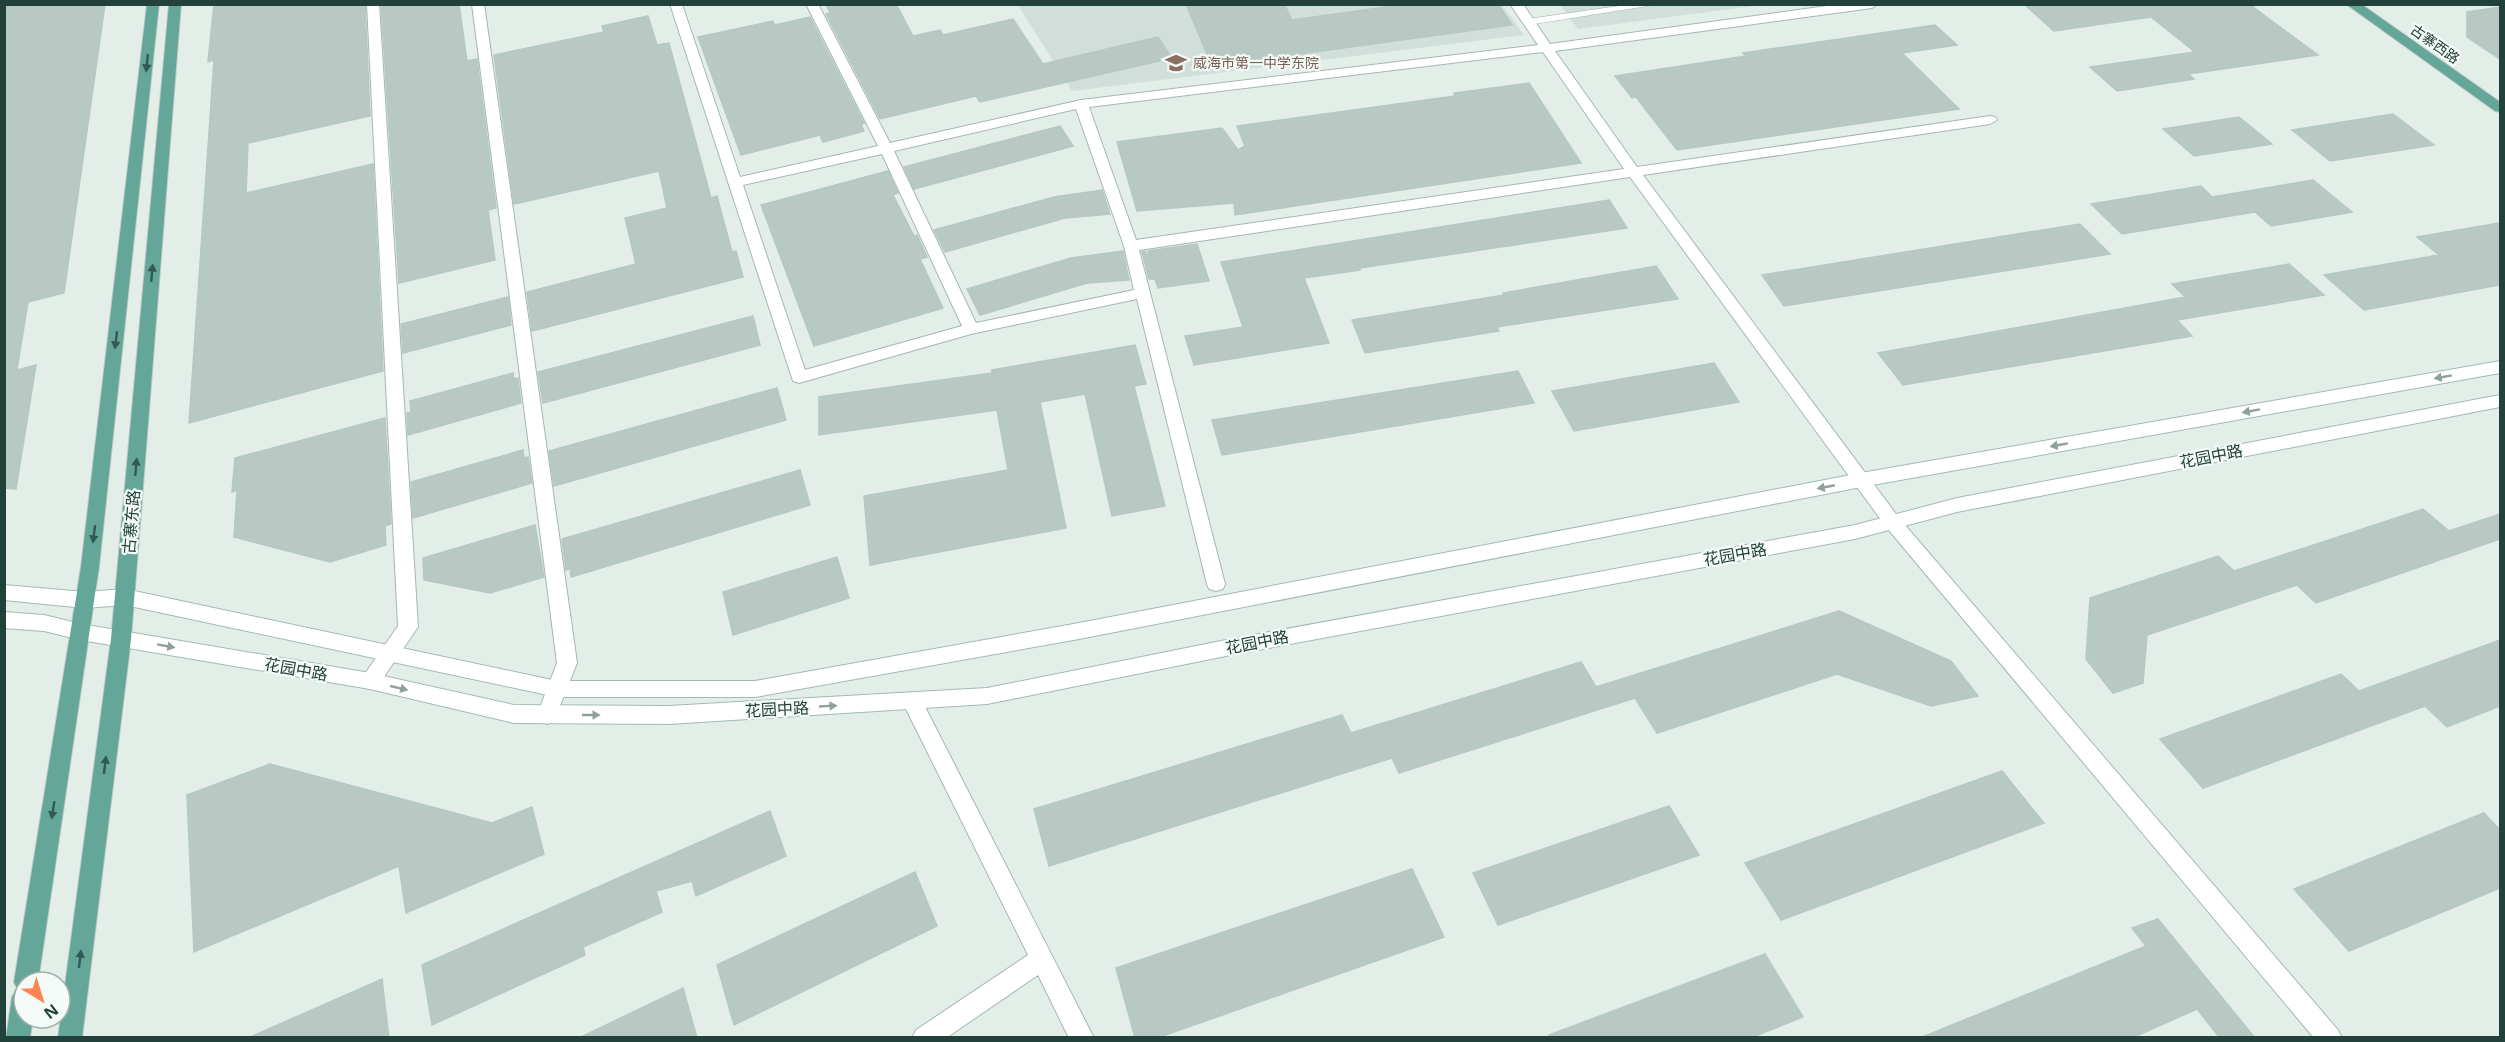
<svg xmlns="http://www.w3.org/2000/svg" width="2505" height="1042" font-family="'Open Sans','Noto Sans SC',sans-serif">
<rect width="100%" height="100%" fill="#e3eee9"/>
<path fill="#d1ded9" d="M1018 5H1502L1524 35 1072 91Z
M1560 5H1761L1578 29Z"/>
<path fill="#b8c9c3" stroke="#b5c8c1" stroke-width="1.5" d="M4 4H105L64 293 28 302 17 370 36 365 16 489 4 488Z
M214 4H365L370 116 248 143 246 193 373 164 383 371 189 423 214 60 208 62Z
M381 4H459L467 61 477 59 496 208 488 210 495 260 399 283Z
M826 4H896L913 36 940 30 943 35 1013 19 1043 64 1158 37 1172 58 980 102 976 96 880 119 826 14 830 13Z
M1186 4H1284L1292 20 1408 4H1498L1512 25 1212 66Z
M2024 4H2249L2318 55 2188 74 2194 79 2117 91 2090 67 2195 52 2151 17 2054 31Z
M2500 7V59L2467 37V12Z
M648 16 657 45 669 43 711 198 717 196 732 252 736 251 743 277 532 331 527 292 636 264 625 218 667 208 659 171 514 204 494 55 604 32 602 26Z
M810 17 864 123 861 124 864 131 823 142 820 135 741 155 698 37 773 21 775 25Z
M1935 25 1957 45 1902 53 1959 109 1677 150 1636 97 1632 98 1615 76 1746 56 1743 53Z
M1529 83 1581 163 1235 215 1234 203 1137 211 1117 142 1222 128 1238 150 1245 146 1237 126 1455 96 1454 93Z
M2393 114 2434 145 2330 161 2292 130Z
M2239 117 2272 144 2194 156 2163 129Z
M1060 126 1073 146 914 189 904 167Z
M888 171 898 193 893 195 914 236 917 235 927 257 920 259 943 308 814 346 761 205Z
M2313 180 2352 212 2271 226 2255 212 2122 234 2091 204 2201 186 2212 197Z
M1102 190 1110 214 1065 218 945 252 934 230 1054 197Z
M1609 200 1627 228 1360 268V270L1304 278 1329 343 1194 365 1185 336 1243 327 1221 262Z
M2500 223V285L2364 310 2324 275 2439 255 2417 237Z
M2080 224 2110 254 1784 306 1762 275Z
M1197 244 1209 281 1158 288 1155 279H1149L1142 252 1145 251 1150 260 1148 251Z
M1123 251 1129 280 1087 283 980 315 967 289 1071 258Z
M2289 264 2324 295 2177 320 2192 336 1903 385 1878 353 2185 297 2172 284Z
M1656 266 1678 299 1497 327 1499 331 1365 353 1352 320 1504 295 1503 293Z
M508 297 511 325 403 353 401 324Z
M753 316 760 345 543 403 538 372Z
M1135 345 1146 384 1134 386 1165 506 1112 516 1085 394 1040 402 1066 528 870 565 864 496 1008 470 997 410 819 435V397L992 373V370Z
M1714 363 1739 402 1574 431 1552 391Z
M1518 371 1534 403 1222 455 1212 420Z
M513 373 514 379 518 378 521 403 408 435 407 413 411 412 410 401Z
M777 388 786 420 554 486 549 451Z
M385 418 391 524 385 526 386 545 330 562 234 537 237 490 232 492 235 458Z
M523 450 524 458 528 457 532 483 413 518 411 482Z
M800 470 810 505 571 577 570 568 566 570 562 539Z
M2423 509 2449 531 2500 514V539L2316 603 2297 585 2147 635 2143 683 2113 693 2086 659 2090 598 2218 556 2234 571Z
M535 525 544 577 490 593 424 580 423 558Z
M837 557 849 598 733 635 723 592Z
M1839 611 1951 661 1978 696 1931 706 1837 674 1657 733 1635 698 1399 773 1392 758 1049 866 1034 809 1342 715 1351 733 1581 662 1596 687Z
M2500 640V706L2447 727 2425 706 2203 788 2160 739 2341 674 2359 691Z
M270 764 492 823 532 807 544 854 406 913 399 866 194 952 187 795Z
M2002 771 2044 823 1781 920 1745 863Z
M1669 806 1699 855 1498 925 1473 873Z
M770 811 786 856 696 896 692 881 656 891 662 912 583 947 585 955 432 1025 422 965Z
M2484 813 2500 830V888L2349 951 2294 889Z
M1412 869 1444 937 1157 1038H1135L1116 968Z
M915 872 937 926 734 1025 717 965Z
M2158 919 2255 1038H2220L2197 1009 2132 1038H1920L2146 946 2132 928Z
M1765 954 1803 1017 1750 1038H1549V1035Z
M382 979 389 1038H248Z
M683 988 697 1038H579Z"/>
<g fill="none" stroke-linecap="round" stroke-linejoin="round">
<defs>
<path id="lane" d="M1633 4H1660L1528 25 1523 22 1528 19Z"/>
<path id="street" d="M367 4H379L418 627 377 687 370 689 363 687 360 681 398 626Z
M472 4H484L577 663 554 721 547 724 540 721 537 715 557 663Z
M670 4H682L740 177 878 146 806 4H818L890 143 1081 100 1538 45 1510 4H1523L1550 44 1841 4H1878L1872 8 1555 51 1637 167 1990 116 1995 117 1997 120 1990 124 1643 175 1899 518 2338 1030 2342 1038H2314L1887 528 1630 177 1139 250 1225 584 1223 589 1216 591 1209 589 1207 584 1137 299 971 334 799 383 793 381ZM1543 52 1624 169 1136 240 1089 107ZM1076 109 1124 246 1134 290 976 323 894 151ZM882 154 962 326 805 370 743 185Z
M912 692 919 695 1094 1038H1069L1038 975 946 1038H912L916 1030 1028 955 902 701 905 695Z"/>
<path id="secondary" d="M2500 361V373L1861 487 1079 639 755 697H557L125 605 85 608 4 600V585L85 592 125 589 557 681H755L1079 623 1861 473Z
M2500 395V407L1957 512 1855 539 1231 655 987 704 669 724 514 723 370 689 81 640 44 631 4 628V612L44 615 81 624 370 673 514 705 669 706 987 688 1231 639 1855 525 1957 498Z"/>
<path id="primary" d="M147 4H159L99 567 38 982H24V1018H33L30 1038H6L12 997 17 988 14 982 81 567Z
M169 4H181L131 639 82 1038H58L111 639Z
M2346 4H2361L2500 102V112L2495 111Z"/>
</defs>
<use href="#lane" stroke="#a5b7b1" stroke-width="1"/>
<use href="#street" stroke="#a5b7b1" stroke-width="2"/>
<use href="#secondary" stroke="#a0bbb2" stroke-width="2"/>
<use href="#primary" stroke="#c1cac8" stroke-width="2"/>
<use href="#lane" fill="#fff" fill-rule="evenodd"/>
<use href="#street" fill="#fff" fill-rule="evenodd"/>
<use href="#secondary" fill="#fff" fill-rule="evenodd"/>
<use href="#primary" fill="#64a799" fill-rule="evenodd"/>
</g>
<defs><path id="oneway-solid" d="M-6-.8H1V-3.2L6.5 0L1 3.2V.8H-6Z" transform="scale(1.5)"/></defs>
<g fill="#325a52">
<use href="#oneway-solid" transform="translate(147 63) rotate(96)"/>
<use href="#oneway-solid" transform="translate(152 273) rotate(-85)"/>
<use href="#oneway-solid" transform="translate(116 340) rotate(97)"/>
<use href="#oneway-solid" transform="translate(136 467) rotate(-85)"/>
<use href="#oneway-solid" transform="translate(94 534) rotate(97)"/>
<use href="#oneway-solid" transform="translate(105 765) rotate(-83)"/>
<use href="#oneway-solid" transform="translate(53 810) rotate(99)"/>
<use href="#oneway-solid" transform="translate(80 959) rotate(-83)"/>
</g>
<g fill="#90a09c">
<use href="#oneway-solid" transform="translate(2443 377) rotate(170)"/>
<use href="#oneway-solid" transform="translate(2251 411) rotate(170)"/>
<use href="#oneway-solid" transform="translate(2059 445) rotate(170)"/>
<use href="#oneway-solid" transform="translate(1826 487) rotate(169)"/>
<use href="#oneway-solid" transform="translate(166 646) rotate(10)"/>
<use href="#oneway-solid" transform="translate(399 688) rotate(13)"/>
<use href="#oneway-solid" transform="translate(828 706) rotate(-3)"/>
<use href="#oneway-solid" transform="translate(591 715)"/>
</g>
<defs>
<symbol id="school-bare" viewBox="-9 -9 18 18"><path d="M0-5L7-2L0 1L-7-2ZM-4 1L0 2.5L4 1V4Q0 6-4 4Z" fill="#8d6e63" stroke="#f4faf7" stroke-width="2.5" paint-order="stroke"/></symbol>
</defs>
<g fill-rule="evenodd">
<use href="#school-bare" x="1161" y="48" width="30" height="30"/>
</g>
<g text-anchor="middle" stroke-width="4.5" stroke-linejoin="round" paint-order="stroke">
<g font-size="14" fill="#21413a" stroke="#f4faf7">
<text transform="translate(2435 44) rotate(35)" y="5">古寨西路</text>
</g>
<g font-size="14" fill="#785e54" stroke="#f4faf7" text-anchor="start">
<text x="1193" y="68">威海市第一中学东院</text>
</g>
<g font-size="16" fill="#21413a" stroke="#f4faf7">
<text transform="translate(2211 456) rotate(-11)" y="6">花园中路</text>
<text transform="translate(131 522) rotate(-85)" y="6">古寨东路</text>
<text transform="translate(1735 554) rotate(-10)" y="6">花园中路</text>
<text transform="translate(1257 642) rotate(-11)" y="6">花园中路</text>
<text transform="translate(296 669) rotate(10)" y="6">花园中路</text>
<text transform="translate(777 709) rotate(-3)" y="6">花园中路</text>
</g>
</g>
<rect width="2505" height="1042" fill="none" stroke="#21413a" stroke-width="12"/>
<g transform="translate(42 1000) rotate(142)"><circle r="28" fill="#f4faf7" stroke="#a0b0ab" stroke-width="1.5"/>
<path d="M0-4.5L10 22L0 15L-10 22Z" fill="#fd8452"/>
<text y="-9" font-size="16" font-weight="bold" text-anchor="middle" fill="#21413a">N</text>
</g>
</svg>
